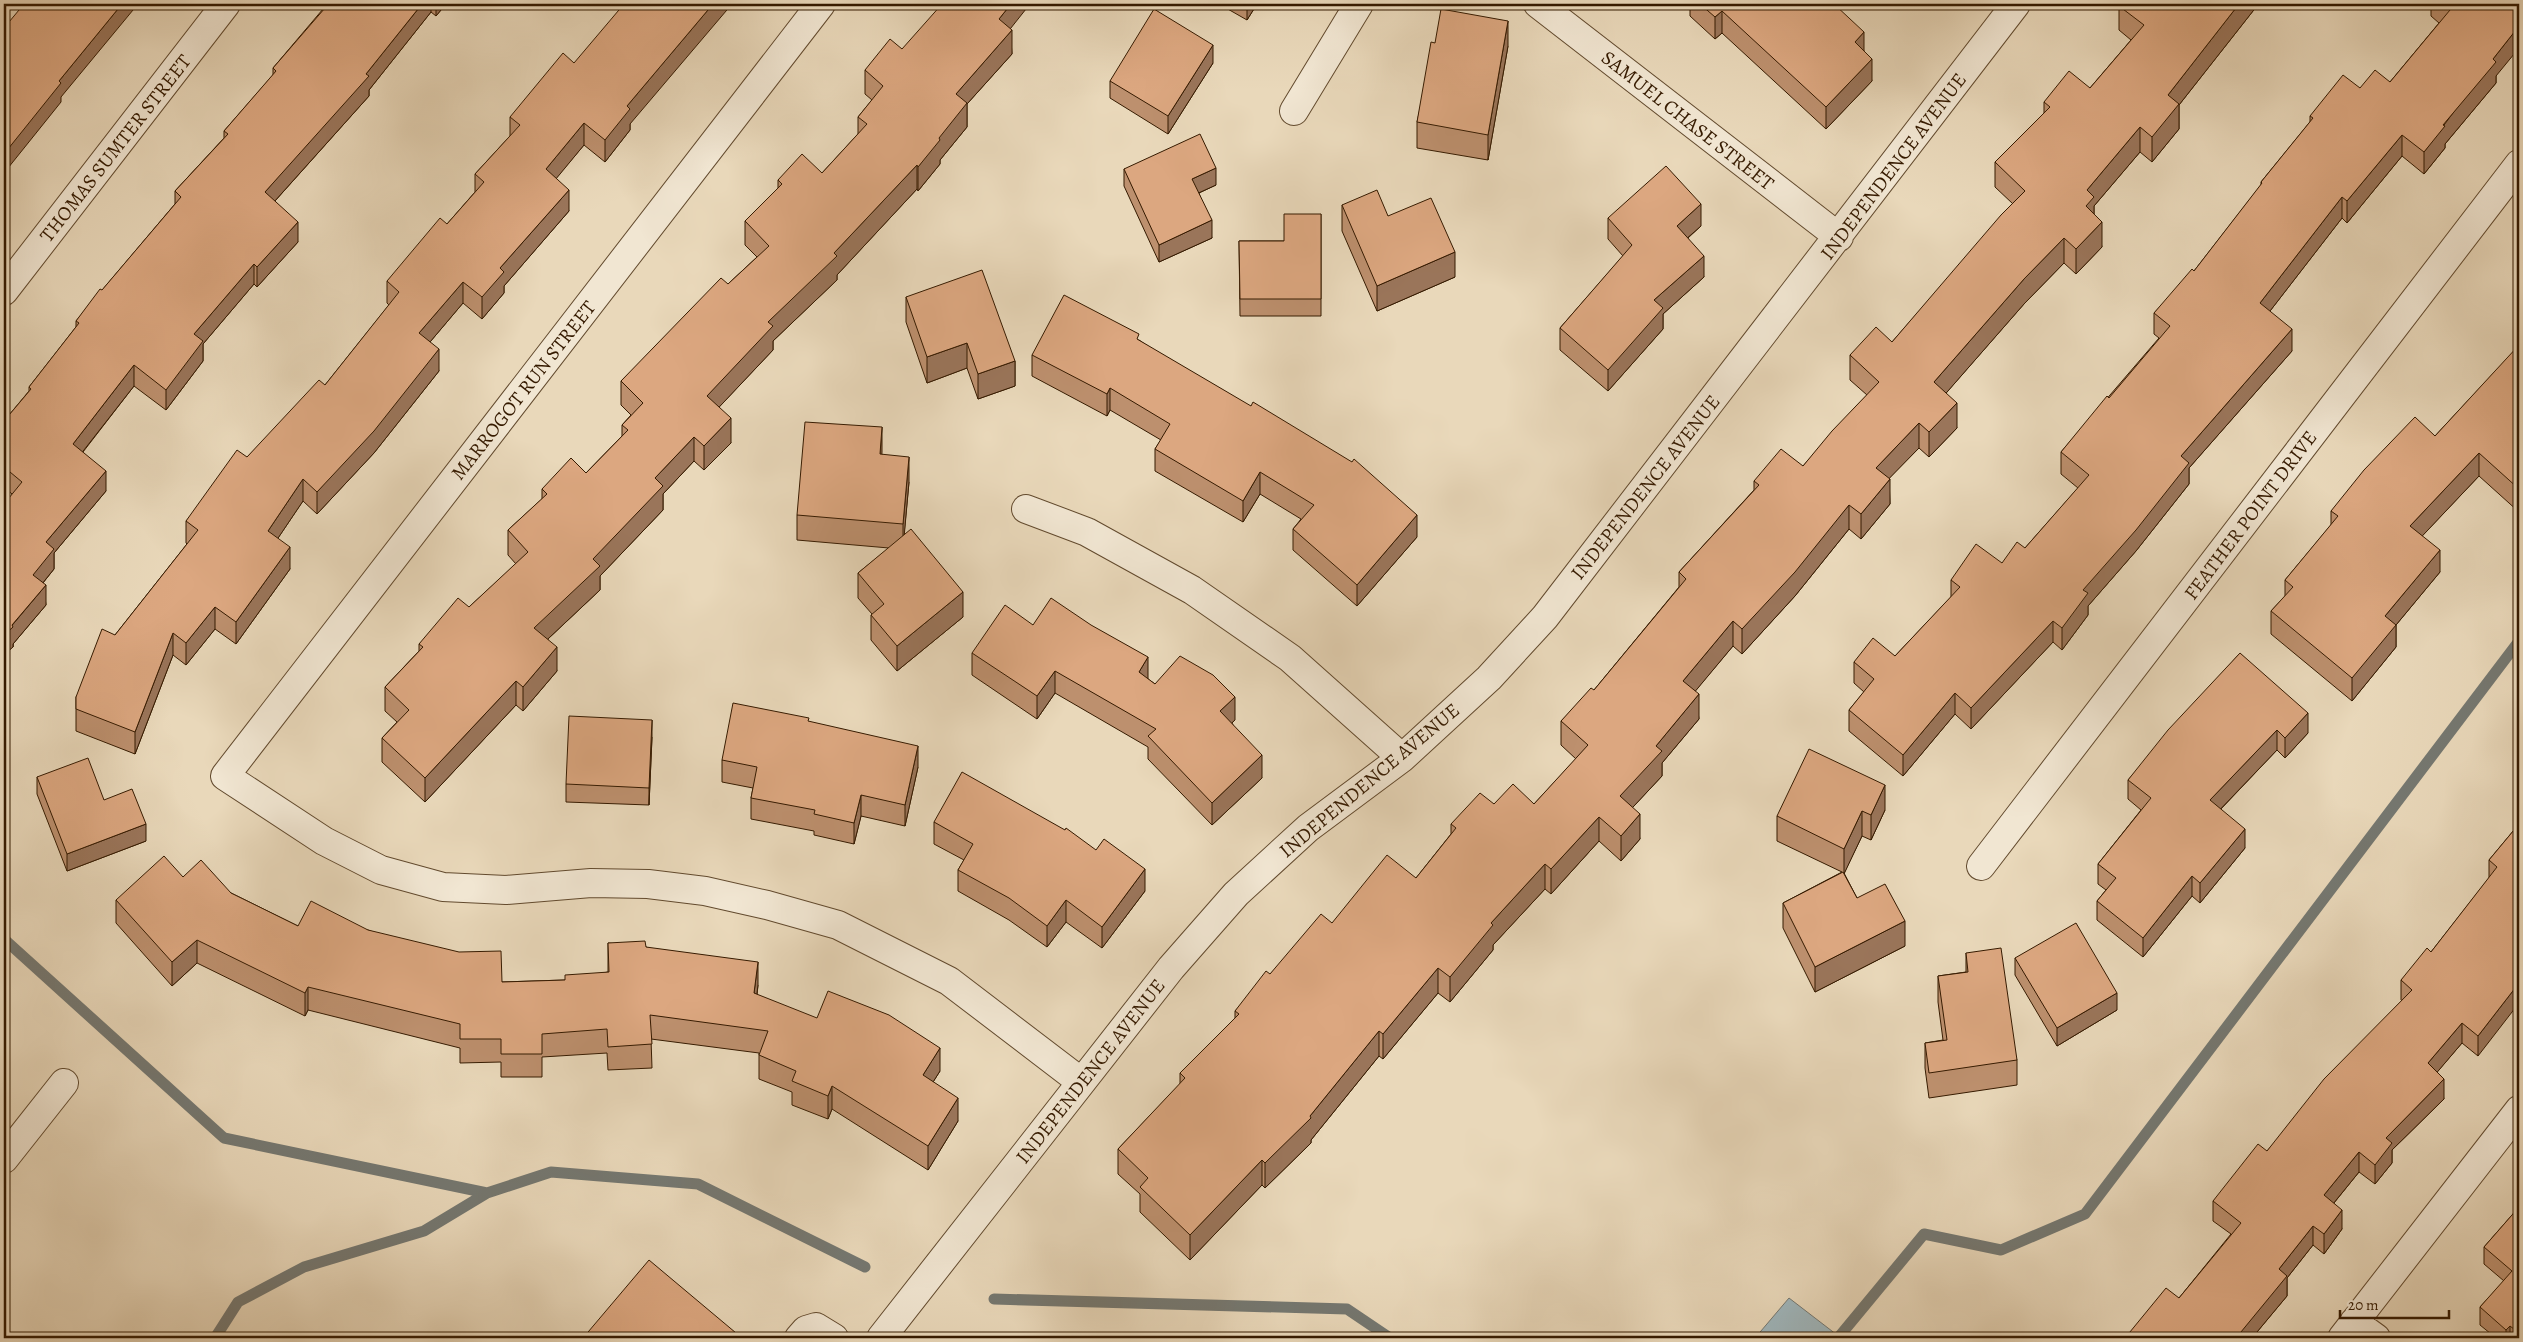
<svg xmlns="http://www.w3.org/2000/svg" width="2523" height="1342" font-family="Alegreya,serif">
<rect width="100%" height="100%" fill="#e9d8ba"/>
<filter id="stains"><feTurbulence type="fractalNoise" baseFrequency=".004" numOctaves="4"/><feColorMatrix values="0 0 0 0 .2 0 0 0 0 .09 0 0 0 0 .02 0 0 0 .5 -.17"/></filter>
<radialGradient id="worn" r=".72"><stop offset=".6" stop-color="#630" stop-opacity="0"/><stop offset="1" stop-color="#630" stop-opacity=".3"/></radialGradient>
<path fill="#9fb6bc" stroke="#757871" d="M1789 1298 1841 1338H1755Z"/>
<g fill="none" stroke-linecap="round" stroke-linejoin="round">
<path stroke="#757871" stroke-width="11" d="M4 939 224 1138 487 1193 551 1172 698 1184 865 1267
M994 1299 1347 1309 1390 1338
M215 1338 238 1302 304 1267 424 1231 487 1193
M1838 1338 1924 1234 2001 1250 2085 1214 2519 641"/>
<defs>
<path id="minor" d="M821 4 225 776 324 841 381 870 443 887 506 890 591 883 648 884 705 891 767 905 838 925 949 981 1080 1081
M1538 4 1839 237
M1294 111 1359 4
M4 291 226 4
M1026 509 1087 532 1192 590 1290 658 1402 758
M1981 866 2519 164
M4 1159 64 1083
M2354 1322 2376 1338
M799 1338 806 1330 816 1327 834 1338
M881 1338 1171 968 1236 894 1308 828 1402 758 1489 678 1545 617 2016 4
M2342 1338 2519 1110"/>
</defs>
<use href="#minor" stroke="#624a2e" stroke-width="30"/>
<use href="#minor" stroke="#f1e6d2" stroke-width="28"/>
</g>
<path fill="#bd906e" stroke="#351a00" d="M325 4H446L436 16 431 12 369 90V96L275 201 298 242 257 287 254 284 203 344V361L166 410 134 386 83 452 106 491 54 553V569L43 583 46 605 13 644V647L12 494 4 487V421L29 391V387L76 327V321L175 204V191L224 138V131L273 75V68L323 9V6Z
M1219 4H1257L1247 20Z
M1690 4H1834L1864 51 1872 81 1826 129 1722 33 1715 39 1690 16Z
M2431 4H2519L2496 76V83L2445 144V148L2424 174 2402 156 2347 223 2342 218 2270 311 2292 351 2189 468V484L2136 551 2088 606V615L2062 650 2053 642 1971 729 1955 714 1903 776 1849 731V710L1864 692 1854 683V662L1895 656 1951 597V580L2002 563 2025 548 2078 488 2061 474V452L2159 338 2154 334V313L2194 271 2261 185V182L2310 122V116L2360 88 2390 82 2439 23 2431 16Z
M2119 6 2253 11 2179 105V129L2152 162 2140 152 2094 206V214L2102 247 2076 274 2064 263 2024 304 1946 393 1957 428 1929 457 1919 448 1889 478 1890 504 1861 539 1849 529 1795 596 1742 654 1733 646 1695 691 1699 719 1662 763V776L1632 808 1640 839 1621 861 1599 841 1551 894 1545 889 1493 945V950L1450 1002 1438 993 1383 1059 1379 1056 1311 1140V1143L1265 1188 1262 1185 1190 1260 1140 1212V1194L1118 1174V1149L1180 1084V1073L1235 1018V1011L1270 974 1332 923 1416 878 1451 834V824L1494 804H1534L1576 759 1561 745V721L1594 690 1679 587V572L1754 490V481L1803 466 1867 395 1850 380V355L1892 342 2013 204 1995 187V162L2044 113V102L2090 88 2131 40 2119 30Z
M1010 28 1012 54 967 104V127L940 160V164L918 191 917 189 837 275V280L773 341V350L719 407 731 443 704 470 694 461 663 494V510L600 576V590L548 639 557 671 523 711 516 705 425 802 382 762V738L397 722 385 711V687L419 651V644L469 607 516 564 508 555V530L542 499V489L586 473 622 436V425L631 415 621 405V381L728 284 757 257 745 245V221L778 188V180L822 173 858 134V117L872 100 865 94V70L902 49Z
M1435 43 1508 46 1488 160 1417 148V122Z
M1213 63 1168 134 1110 98V81Z
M510 117 630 124V130L605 162 584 145 556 178 569 211 504 286V293L482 319 463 303 430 342 439 371 374 453 317 514 303 501 278 538 290 569 236 644 215 629 186 665 173 655 135 754 76 731V697L115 635 187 544 186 543V521L247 457 325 385 389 305 387 303V281L447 224 475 192V174L510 136Z
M1124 169 1216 185 1199 193 1212 238 1159 262 1124 186Z
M1342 205 1388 216 1455 277 1377 311 1342 231Z
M1321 214V316H1240L1239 241H1284Z
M1608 218 1701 226 1688 238 1704 277 1663 314V329L1608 391 1560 350V328L1623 256 1608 239Z
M906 297 1015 361V386L978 399 967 368 927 383 906 322Z
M2519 322V512L2479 476 2422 536 2440 572 2396 625V647L2352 701 2271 634V611L2285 596V580L2331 525V511L2435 436 2515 350V328Z
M1139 340 1417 537 1357 606 1293 550V529L1301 519 1260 494 1243 522 1155 471V449L1161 440 1110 410 1107 416 1032 376V355Z
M882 454 909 482 904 535 963 617 897 671 871 640V615L872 614 858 598V573L889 548 797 540V515Z
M1033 625 1148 679 1155 684 1235 720 1232 723 1262 778 1212 825 1148 759V747L1055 693 1037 719 972 675V653Z
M2240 653 2308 733 2285 758 2277 750 2221 809 2245 848 2200 903 2192 896 2143 957 2097 920V901L2106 890 2098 884V864L2141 810 2128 799V780Z
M809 722 918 767 905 826 861 816 854 844 814 835V831L751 819V798L753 788 722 782V760Z
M652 737 649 805 566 802V784Z
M37 777 104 800 146 841 67 871 37 794Z
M1885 810 1871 840 1862 836 1844 873 1857 898 1905 946 1815 992 1783 928V903L1842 872 1777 841V816Z
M934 822 1145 891 1102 948 1066 922 1047 947 1009 920 958 891V870L964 860 934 844Z
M2519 824 2478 1056 2462 1043 2437 1072 2444 1099 2392 1150V1163L2375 1184 2359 1172 2334 1203 2342 1229 2324 1254 2313 1245 2287 1278V1296L2252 1338H2125L2179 1298 2231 1234 2213 1221V1201L2267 1151 2402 1001 2401 1000V980L2431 952 2489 878V860Z
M183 877 231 893 298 926 368 930 502 982 565 980 608 972V943L646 947 758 985 757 995 940 1071 933 1082 958 1121 928 1170 832 1109 828 1119 792 1105V1092L759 1079V1053L651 1039 652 1068 608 1070 607 1053 542 1057V1077H501V1062L460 1063V1048L308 1010 305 1016 197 963 172 986 116 923V900Z
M1966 953 2017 1060V1085L1929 1098 1925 1068V1043L1943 1040 1938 1002V976L1966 972Z
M2015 958 2117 1010 2057 1046 2015 975Z
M2519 1207V1338H2496L2480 1325V1307L2504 1281 2484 1264V1247Z"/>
<path fill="#9a755a" stroke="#351a00" d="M122 4H138L61 97V102L4 173V154L59 81Z
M422 4H431V12L369 90V96L265 212V192L366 74Z
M436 4H446L436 16Z
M713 4H732L630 124V130L605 162V140L627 106Z
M1011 4H1030L999 43V19Z
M1247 4H1257L1247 20Z
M2239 4H2260L2253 11 2179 105V129L2152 162V137L2168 95Z
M1722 11V33L1715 39V17Z
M1508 21V46L1488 160V135Z
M2519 26V48L2496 76V83L2445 144V148L2424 174V152L2493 59Z
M1012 30V54L967 104V127L940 160V164L918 191V167L939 138 956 94Z
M1864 32V54L1855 42Z
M1213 45V63L1168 134V116Z
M1872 59V81L1826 129V107Z
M584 123V145L546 191V169Z
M2140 127V152L2094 206V222L2086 206 2087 190Z
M2402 135V156L2347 223V201Z
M917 165V189L837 275V280L773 341V350L707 420V396L768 322 834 253Z
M1216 168V185L1192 196V179Z
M569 190V211L504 286V293L482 319V297L500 268Z
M2342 197V218L2260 324V303Z
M1701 204V226L1677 247V226Z
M1212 220V238L1159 262V245Z
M298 222V242L257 287V267Z
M2102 222V247L2076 274V249Z
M2064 238V263L2024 304 1934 407V382L2024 279Z
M1455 252V277L1377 311V286Z
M1704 256V277L1663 314V329L1608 391V370L1654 300Z
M254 264V284L203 344V361L166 410V390L194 334Z
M463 282V303L419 355V333Z
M2292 329V351L2189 468V484L2136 551 2088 606V615L2062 650V628L2083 590 2181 456Z
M967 343V368L927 383V357Z
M439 349V371L374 453 317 514V492Z
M1015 361V386L978 399V374Z
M134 365V386L73 464V444Z
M1110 388V410L1107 416V394Z
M1957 403V428L1929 457V432Z
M731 418V443L704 470V446Z
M1919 423V448L1876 492V468Z
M882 427V452L880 479V454Z
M694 437V461L663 494V510L600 576V590L534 652V628L593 559 655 478Z
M2479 453V476L2410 549V526Z
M909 457V482L903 549V524Z
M106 471V491L54 553V569L33 595V575L46 542Z
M1260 472V494L1243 522V501Z
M303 479V501L268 553V531Z
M1890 479V504L1861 539V514Z
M1849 505V529L1795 596 1742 654V629Z
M1417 515V537L1357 606V585Z
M290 547V569L236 644V622Z
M2440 550V572L2396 625V647L2352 701V678L2385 616Z
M46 585V605L13 644V647L4 655V635Z
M963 592V617L897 671V646Z
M215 607V629L186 665V643Z
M1733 621V646L1683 706V681Z
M2053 621V642L1971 729V708Z
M173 633V655L135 754V732Z
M557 647V671L523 711V687Z
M1148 657V680L1139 672Z
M1055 671V693L1037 719V696Z
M516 681V705L425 802V778Z
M1955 693V714L1903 776V755Z
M1699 694V719L1662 763V776L1620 821V796L1656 746Z
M1235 697V720L1220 734V711Z
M2308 713V733L2285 758V738Z
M652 720V737L649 805V788Z
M2277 730V750L2210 820V800Z
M918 746V767L905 826V805Z
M1262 755V778L1212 825V803Z
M1885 785V810L1871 840V815Z
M861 795V816L854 844V823Z
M1862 811V836L1844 874V849Z
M1640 814V839L1621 861V836Z
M1599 817V841L1551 894V869Z
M146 824V841L67 871V854Z
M2245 829V848L2200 903V883Z
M1545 864V889L1493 945V950L1450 1002V977L1491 923Z
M1145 869V891L1102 948V927Z
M2192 876V896L2143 957V938Z
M1066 900V922L1047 947V926Z
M1905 921V946L1815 992V967Z
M197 940V963L172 986V962Z
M758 962V985L754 1017V993Z
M1438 968V993L1383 1059V1034Z
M2519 983V1003L2478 1056V1036Z
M308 987V1010L305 1016V993Z
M2117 993V1010L2057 1046V1028Z
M2462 1023V1043L2428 1083V1063Z
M1379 1031V1056L1311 1140V1143L1265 1188V1163L1310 1116Z
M940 1048V1071L923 1098V1075Z
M2444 1079V1099L2392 1150V1163L2375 1184V1165L2386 1138Z
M832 1086V1109L828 1119V1096Z
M958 1098V1121L928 1170V1146Z
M2359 1152V1172L2324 1215V1195Z
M1262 1160V1185L1190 1260V1235Z
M2342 1210V1229L2324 1254V1234Z
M2313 1226V1245L2287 1278V1296L2252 1338H2236L2279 1269Z
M2510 1326V1338H2506V1330Z"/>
<path fill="#dca780" stroke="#351a00" d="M24 4H122L59 81 61 83 4 154V28Z
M325 4H422L366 74 369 76 265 192 298 222 257 267 254 264 194 334 203 341 166 390 134 365 73 444 106 471 46 542 54 549 33 575 46 585 12 625 13 627 4 635V504L22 482 4 467V421L31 389 29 387 79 323 76 321 100 289 102 290 181 197 175 191 228 134 224 131 276 71 273 68 325 8 323 6Z
M624 4H713L627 106 630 109 605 140 584 123 546 169 569 190 500 268 504 272 482 297 463 282 419 333 439 349 374 431 317 492 303 479 268 531 290 547 236 622 215 607 186 643 173 633 135 732 76 709V697L102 629 115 635 198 530 186 521 237 450 247 457 319 380 325 385 399 292 387 281 440 218 447 224 484 182 475 174 520 125 510 117 563 53 574 63Z
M942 4H1011L999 19 1012 30 956 94 967 103 939 138 940 140 918 167 917 165 834 253 837 256 768 322 773 326 707 396 731 418 704 446 694 437 655 478 663 486 593 559 600 566 534 628 557 647 523 687 516 681 425 778 382 738 409 710 385 687 423 647 419 644 458 598 469 607 528 552 508 530 547 494 542 489 571 458 586 473 628 430 622 425 643 403 621 381 721 278 728 284 769 246 745 221 782 184 778 180 802 154 822 173 867 124 858 117 883 86 865 70 890 39 902 49Z
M1700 4H1834L1864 32 1855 42 1872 59 1826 107 1722 11 1715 17Z
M2120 4H2239L2168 95 2179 104 2152 137 2140 127 2087 190 2094 197 2086 206 2102 222 2076 249 2064 238 2024 279 1934 382 1957 403 1929 432 1919 423 1876 468 1890 479 1861 514 1849 505 1795 572 1742 629 1733 621 1683 681 1699 694 1656 746 1662 751 1620 796 1640 814 1621 836 1599 817 1551 869 1545 864 1491 923 1493 925 1450 977 1438 968 1383 1034 1379 1031 1310 1116 1311 1118 1265 1163 1262 1160 1190 1235 1140 1187 1148 1178 1118 1149 1185 1078 1180 1073 1239 1014 1235 1011 1266 971 1270 974 1321 914 1332 923 1387 855 1416 878 1456 828 1451 824 1480 793 1494 804 1513 784 1534 804 1588 745 1561 721 1591 688 1594 690 1686 579 1679 572 1759 485 1754 481 1781 449 1803 466 1832 431 1879 382 1850 355 1876 327 1892 342 2001 215 2025 191 1995 162 2050 107 2044 102 2069 71 2090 88 2144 25 2119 6Z
M2442 4H2519V26L2493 59 2496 62 2443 125 2445 126 2424 152 2402 135 2347 201 2342 197 2260 303 2292 329 2181 456 2189 463 2136 530 2083 590 2088 593 2062 628 2053 621 1971 708 1955 693 1903 755 1849 710 1874 679 1854 662 1873 638 1895 656 1960 587 1951 580 1976 544 2002 563 2017 542 2025 548 2089 475 2061 452 2107 396 2109 398 2170 326 2154 313 2192 269 2194 271 2262 183 2261 182 2313 118 2310 116 2343 75 2360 88 2375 70 2390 82 2450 10Z
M1154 9 1213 45 1168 116 1110 81Z
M1441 9 1508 21 1488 135 1417 122 1431 42 1435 43Z
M1200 134 1216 168 1192 179 1212 220 1159 245 1124 169Z
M1666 166 1701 204 1677 226 1704 256 1654 300 1663 308 1608 370 1560 328 1632 245 1608 218Z
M1377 190 1388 216 1431 198 1455 252 1377 286 1342 205Z
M1284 214H1321V299H1240L1239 241H1284Z
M982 270 1015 361 978 374 967 343 927 357 906 297Z
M1064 295 1139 334 1137 339 1251 406 1253 402 1352 462 1354 459 1417 515 1357 585 1293 529 1314 505 1260 472 1243 501 1155 449 1170 424 1110 388 1107 394 1032 355Z
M2519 322V332L2515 328Z
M2519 345V489L2479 453 2410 526 2440 550 2385 616 2396 625 2352 678 2271 611 2293 587 2285 580 2338 516 2331 511 2364 470 2415 417 2435 436Z
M805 422 882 427 880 454 909 457 903 524 797 515Z
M911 529 963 592 897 646 871 615 884 604 858 573Z
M1051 598 1091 625 1148 657 1139 672 1155 684 1180 656 1213 675 1235 697 1220 711 1262 755 1212 803 1148 736 1156 729 1055 671 1037 696 972 653 1005 605 1033 625Z
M2240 653 2308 713 2285 738 2277 730 2210 800 2245 829 2200 883 2192 876 2143 938 2097 901 2116 878 2098 864 2151 798 2128 780 2168 730Z
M733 703 809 718 808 721 918 746 905 805 861 795 854 823 814 814 815 810 751 798 757 767 722 760Z
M569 716 652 720 649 788 566 784Z
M1809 749 1885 785 1871 815 1862 811 1844 849 1777 816Z
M88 758 104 800 132 789 146 824 67 854 37 777Z
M962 772 1065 830 1066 828 1096 850 1104 839 1145 869 1102 927 1066 900 1047 926 1009 898 958 870 973 844 934 822Z
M2519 824V983L2478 1036 2462 1023 2428 1063 2444 1079 2386 1138 2392 1143 2375 1165 2359 1152 2324 1195 2342 1210 2324 1234 2313 1226 2279 1269 2287 1276 2236 1338H2125L2166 1288 2179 1298 2241 1223 2213 1201 2258 1144 2267 1151 2324 1079 2412 990 2401 980 2427 948 2431 952 2497 867 2489 860Z
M164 856 183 877 201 860 231 893 298 926 311 901 368 930 459 952 501 951 502 982 565 980V975L609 972 608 943 645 941 646 947 758 962 754 993 817 1018 828 991 889 1015 940 1048 923 1075 958 1098 928 1146 832 1086 828 1096 792 1081 796 1071 759 1055 768 1031 650 1015 652 1044 608 1047 607 1029 542 1034V1054H501V1039H460V1024L308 987 305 993 197 940 172 962 116 900Z
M1843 872 1857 898 1885 884 1905 921 1815 967 1783 903Z
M2076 923 2117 993 2057 1028 2015 958Z
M2001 948 2017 1060 1929 1073 1925 1043 1947 1040 1938 976 1968 972 1966 953Z
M2519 1207V1333L2510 1326 2506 1330 2480 1307 2512 1271 2484 1247Z
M649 1260 742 1338H583Z
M2103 1335 2107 1338H2100Z"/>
<g text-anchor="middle" stroke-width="5" stroke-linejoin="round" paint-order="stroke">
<g font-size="20" fill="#351a00" stroke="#f1e6d2">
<text transform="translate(1688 120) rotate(38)" y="7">SAMUEL CHASE STREET</text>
<text transform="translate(115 148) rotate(-52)" y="7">THOMAS SUMTER STREET</text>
<text transform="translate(1893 166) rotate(-53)" y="7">INDEPENDENCE AVENUE</text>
<text transform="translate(523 390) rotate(-52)" y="7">MARROGOT RUN STREET</text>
<text transform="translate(1645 487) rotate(-52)" y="7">INDEPENDENCE AVENUE</text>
<text transform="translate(2250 515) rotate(-53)" y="7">FEATHER POINT DRIVE</text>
<text transform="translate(1369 780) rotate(-40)" y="7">INDEPENDENCE AVENUE</text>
<text transform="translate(1090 1071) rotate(-52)" y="7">INDEPENDENCE AVENUE</text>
</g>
</g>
<rect width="2523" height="1342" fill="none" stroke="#e9d8ba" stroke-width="20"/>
<rect x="5" y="5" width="2513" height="1332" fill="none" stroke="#351a00" stroke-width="2.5"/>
<rect x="10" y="10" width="2503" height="1322" fill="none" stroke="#351a00"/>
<path d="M2340 1310v8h109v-8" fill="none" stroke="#351a00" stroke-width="2.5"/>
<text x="2348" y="1310" font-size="15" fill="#351a00" stroke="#f1e6d2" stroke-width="4" paint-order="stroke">20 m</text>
<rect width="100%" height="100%" filter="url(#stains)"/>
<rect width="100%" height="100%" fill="url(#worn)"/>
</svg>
